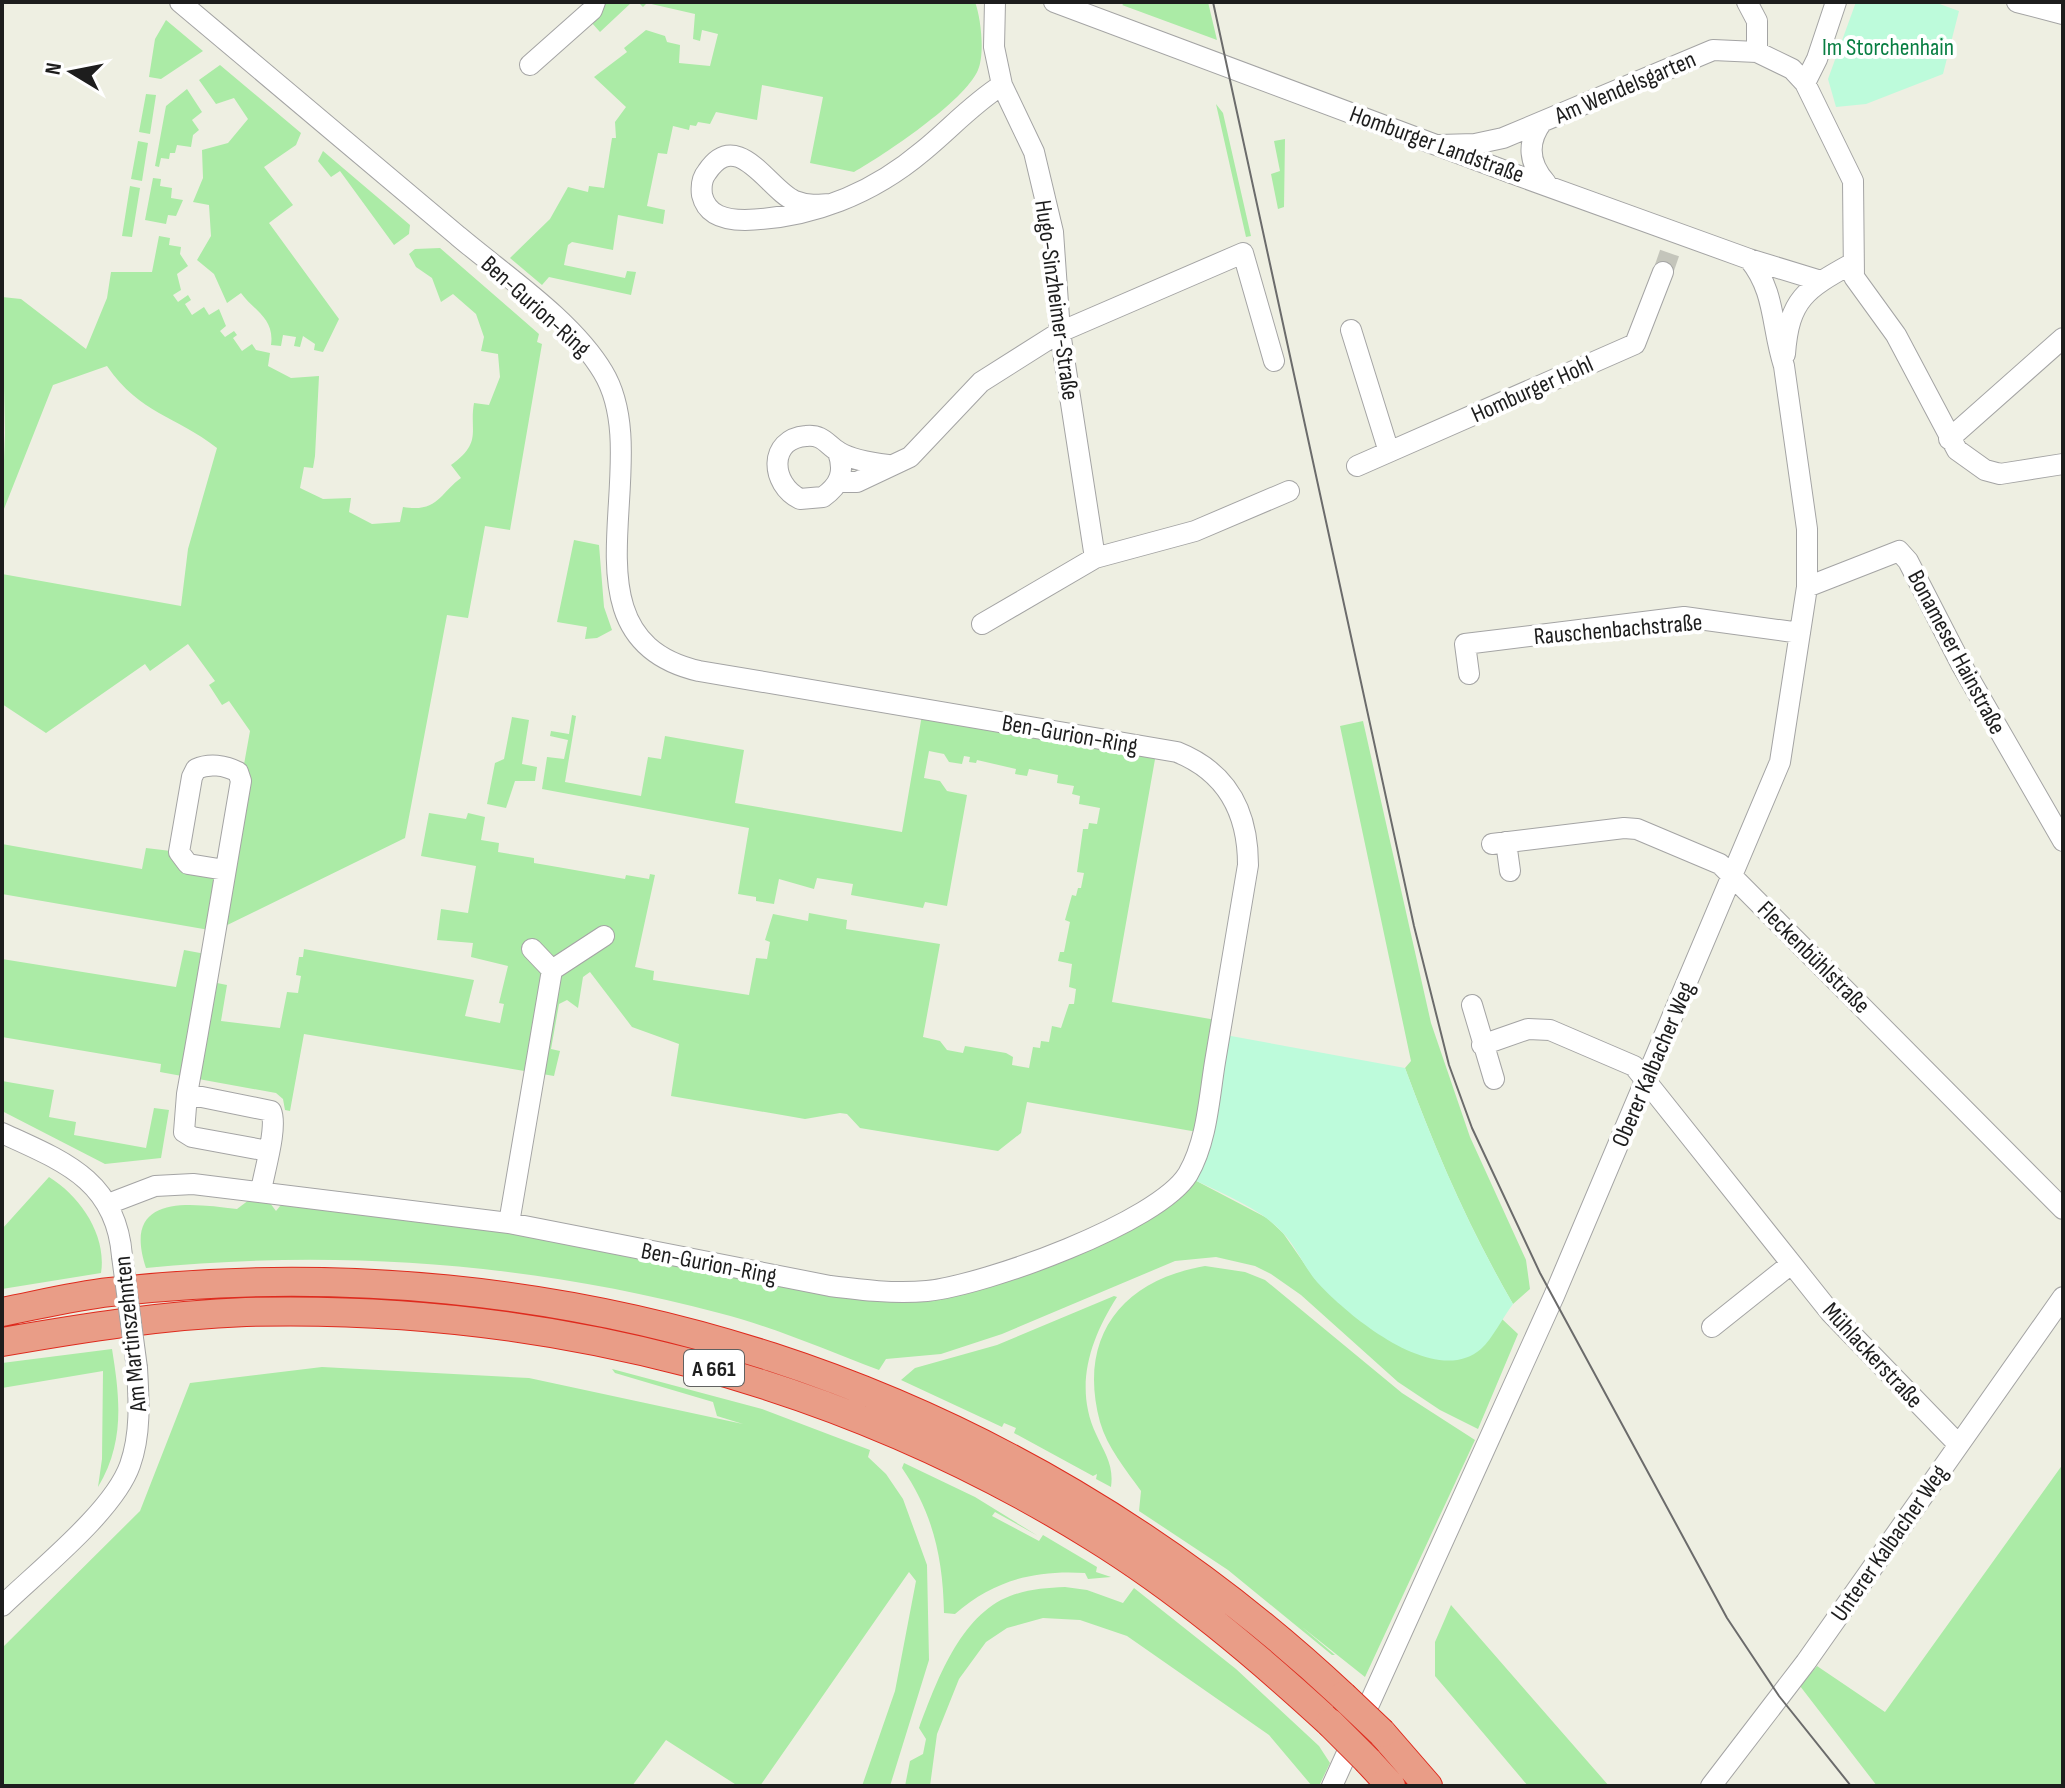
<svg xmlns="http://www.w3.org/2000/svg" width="2065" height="1788" font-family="'Sofia Sans Condensed',sans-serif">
<rect width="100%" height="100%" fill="#eeefe2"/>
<path fill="#abeba6" d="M602 2H632L600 32 591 22Z
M638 2H975C981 18 985 54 978 70 965 101 884 155 854 172L810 163 823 97 762 85 757 120 716 112 710 124 698 122 696 126 690 125 689 130 673 126 667 154 658 153 647 206 665 210 663 224 618 215 613 250 572 242 568 245 564 265 625 278 627 271 636 272 631 295 549 277 542 285 510 258 550 219 568 187 588 192 589 186 604 188 612 138H616L615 122 626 107 594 77 627 52 624 48 646 30 665 36 667 42 680 45 679 63 710 66 718 34 702 30 700 41 693 39 695 14 647 3 643 7Z
M1126 2H1208L1217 40 1122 5Z
M166 20 203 51 161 79 149 77 155 39Z
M220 65 301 133 296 145 264 167 293 205 269 223 339 319 323 352 314 350 315 344 303 336 300 347 294 346 296 337 283 335 281 346 271 345C275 318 253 310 241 293L227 303 214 274 197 260 211 236 209 205 193 202 203 178 202 150 228 143 248 119 234 98 216 104 199 80Z
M187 89 202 112 192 120 199 130 193 135 191 147 177 145 175 153H170L169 159 161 158 159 167 155 166 166 106Z
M146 94 156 95 150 134 139 132Z
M1216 104 1223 113 1251 236 1246 237Z
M1285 139 1284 207 1278 209 1271 174 1280 171 1274 141Z
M138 141 148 143 142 181 131 179Z
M323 151 410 225 409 234 394 245 340 171 331 177 318 161Z
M153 178 161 179 160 186 172 188 171 198 183 200 176 216 168 215 166 224 145 220Z
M130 186 140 188 132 237 122 236Z
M159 236 170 238 169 245 181 247 180 254 188 266 177 274 181 290 173 295 178 302 188 295 191 300 185 304 192 315 204 307 209 315 219 309 226 326 220 331 225 337 234 331 237 335 233 338 242 351 252 344 256 350 270 353 268 366 291 378 319 376 315 456 313 468 304 467 300 488 323 499 351 498 349 512 372 524 400 522 403 507C438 513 440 493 461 478L451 465C483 442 469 431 474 403L489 405 500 377 498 354 481 351 484 337 476 314 453 294 441 302 432 278 416 267 409 254 415 249 440 248 539 334 537 342 542 344 510 530 485 526 468 618 447 615 405 838 215 931 2 894V844L142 869 146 848 179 852 225 870 250 731 229 701 222 705 209 685 215 681 188 644 150 671 145 664 46 733 2 704V574L181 606 188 549 217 448C175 415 141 415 107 366L53 385 2 514 5 433 2 297 21 299 86 349 107 298 111 272H152Z
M574 540 599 545 604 607 612 630 597 638 585 639 587 627 557 622Z
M923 709 1157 748 1112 1002 1222 1021 1203 1133 1027 1102 1021 1133 998 1151 860 1128 847 1114 840 1113 805 1119 671 1096 679 1044 632 1027 590 972 583 977 578 1008 567 1000 559 1004 551 1049 560 1051 554 1076 304 1034 290 1111 285 1110 283 1099 276 1093 160 1072 161 1064 2 1037V959L176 987 184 950 211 955 207 981 227 985 221 1021 280 1028 287 992 298 993 301 976 296 975 299 957H303L304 949 474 980 465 1016 500 1023 504 1004 499 1003 508 966 471 957 473 943 437 940 441 909 468 913 476 866 421 856 429 813 466 819 468 813 485 817 481 840 499 843 498 852 534 858V863C566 868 595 874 625 879L626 875 649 879 650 874 655 875 635 967 654 971 653 980 749 995 756 958 767 959 770 942 765 940 773 914 808 921 809 913 847 920 846 929 940 944 923 1037 940 1041 947 1050 963 1053 965 1046 1006 1053 1013 1057 1012 1065 1029 1068 1033 1047 1040 1048 1041 1041 1049 1042 1052 1026 1061 1028 1069 1004H1074L1076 989 1069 987 1072 964 1058 961 1060 952H1064L1070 922 1065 920 1072 895 1076 896 1078 888H1081L1084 873 1077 872 1083 829H1088L1089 823 1097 824 1100 808 1079 804 1080 796 1072 794 1074 786 1057 783 1058 775 1029 769 1027 776 1015 774 1016 769 977 760 976 763 969 762 970 757 964 756 962 764 949 762 944 754 929 751 924 778 940 781 947 791 967 795 947 906 925 902 923 908 851 895 853 884 817 878 814 889 779 879 774 904 756 901V897L738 894 749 828 542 789 547 757 564 759 568 740 550 736 551 731 569 734 572 715 576 716 565 782 641 796 648 757 661 759 665 736 744 750 735 803 902 832Z
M512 717 529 720 522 764 537 767 535 781H515L506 808 487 804 495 763 504 759Z
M1363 721 1431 1023 1470 1137 1526 1260 1530 1289 1513 1304C1468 1226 1436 1152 1405 1068L1411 1061 1340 726Z
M2 1081 54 1090 49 1117 76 1122 74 1135 146 1148 154 1108 169 1110 161 1158 105 1164 2 1111Z
M1187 1176 1267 1218 1283 1233 1315 1279 1480 1349 1502 1319 1518 1334 1478 1429 1440 1410 1398 1382 1301 1295 1271 1274 1255 1266 1216 1257 1175 1261 1002 1334 941 1354 886 1359 879 1370C826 1350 774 1327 719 1313 531 1263 339 1249 146 1268 121 1193 189 1203 237 1209L261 1191 276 1211 289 1195 830 1286 928 1291 1140 1216Z
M49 1177C80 1196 107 1235 101 1273L2 1289V1229Z
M1205 1266 1245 1272 1265 1280 1402 1393 1475 1440 1365 1677 1302 1627 1335 1655H1332L1228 1570 1139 1511 1141 1491C1126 1470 1107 1447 1100 1422 1077 1337 1122 1280 1205 1266Z
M1114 1296 1117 1297C1090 1339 1074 1387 1096 1434 1105 1454 1114 1465 1111 1487L1096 1479 1097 1474 1093 1476 1014 1433 1016 1428 1004 1423 1002 1427 901 1380 915 1368 997 1345Z
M112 1349C120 1398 125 1442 98 1487L102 1459 103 1371 2 1388V1363Z
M322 1367 529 1378 743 1424 717 1416 713 1402 615 1373 612 1369 762 1409 870 1450 868 1457 886 1474 903 1499 927 1565 929 1660 890 1786H862L895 1691 916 1581 909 1572 760 1786H738L666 1740 632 1786H2V1648L140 1511 190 1383Z
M904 1463 975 1497 1038 1536 995 1512 992 1516 1039 1541 1043 1535 1097 1567 1096 1572 1111 1577 1088 1579 1085 1573C1035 1570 994 1580 955 1614L944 1613C943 1558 933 1513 902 1468Z
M2063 1464V1786H1877L1800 1686 1817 1666 1885 1712Z
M1065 1587 1087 1590 1123 1603 1134 1588 1236 1669 1319 1746 1330 1763 1319 1786H1312L1269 1735 1127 1636 1080 1620 1043 1618 1007 1628 986 1642 959 1679 937 1734 930 1786H905L910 1761 923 1754 926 1739 919 1728C936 1683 960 1615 1010 1596 1028 1589 1046 1588 1065 1587Z
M1451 1605 1609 1786H1528L1435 1676V1642Z"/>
<path fill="#bdfbdb" d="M1856 2H1934L1959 11 1943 74 1866 104 1836 107 1828 79Z
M1220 1034 1405 1068C1436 1152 1468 1226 1513 1304 1503 1317 1493 1338 1481 1349 1435 1389 1347 1315 1317 1282 1304 1267 1296 1246 1282 1232 1258 1206 1217 1192 1187 1176Z"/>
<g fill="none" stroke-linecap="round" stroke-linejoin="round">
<path stroke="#c4c5bb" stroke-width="20" stroke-dasharray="20 10" stroke-linecap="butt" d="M1663 272 1672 246"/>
<defs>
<path id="minor" d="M995 2 994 47 1002 85 1034 152 1053 232 1060 332 1095 558
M1054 2 1511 173 1749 259 1821 281
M1747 2 1757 21V52
M2017 2 2063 14
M530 65 592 10 595 2
M1805 83 1817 59 1836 2
M1542 122C1526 143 1529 164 1546 183
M1439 145 1475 144 1503 138 1713 50 1757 52 1792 69 1805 83 1853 181 1854 277 1896 335 1957 450 1985 470 2000 474 2063 464
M831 204C819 205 807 206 795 201 769 191 738 126 707 172 702 178 701 187 702 195 707 216 726 220 745 220 811 218 872 194 923 151 950 129 972 104 1002 85
M1351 330 1389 452
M1785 354C1789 299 1806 289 1851 264
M1949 439 2063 338
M838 452C845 472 840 485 823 497L800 499C770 484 768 439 806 436 823 434 827 445 839 452 852 460 873 463 888 465
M1357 466 1635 344 1663 272
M839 482H857L910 457 981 382 1060 332 1243 253 1274 361
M1807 587 1899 551 1908 561 1961 664 2063 841
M982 624 1095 558 1195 531 1289 491
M1469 674 1465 644 1684 617 1800 633
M1506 842 1510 871
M1492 844 1624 828 1637 829 1720 864 2063 1209
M532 949 552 970
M1472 1005 1494 1079
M1482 1045 1528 1029 1550 1030 1634 1066 1830 1312 1958 1444
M187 1094C206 990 223 885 241 781L238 772C225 765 209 763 196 769L192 777 179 852 188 864 225 870
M2 1133C63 1161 116 1180 122 1256
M261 1191C264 1172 278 1127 271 1111L187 1094 184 1132 192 1137 268 1151
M108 1204 155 1186 193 1184 509 1223 830 1286C862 1290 894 1294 927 1291 985 1285 1158 1223 1188 1174 1207 1141 1209 1099 1215 1062 1226 996 1237 931 1248 865 1248 812 1227 772 1177 752L699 671C552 637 659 464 603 372 572 320 504 275 458 236 365 158 272 80 180 2
M509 1223 552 970 604 936
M1712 1327 1791 1264
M2 1606C38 1571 114 1511 130 1465 141 1434 139 1401 137 1368
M1332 1786 1554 1296 1780 762 1807 587V529L1784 366C1771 326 1776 292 1749 259
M1711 1786 1806 1662 2063 1297"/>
<path id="highway" d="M2 1312C38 1305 74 1296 110 1292 566 1241 1008 1382 1343 1696
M2 1342C83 1328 164 1315 246 1312 545 1304 837 1378 1092 1536 1178 1589 1256 1655 1330 1723
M1382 1733 1428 1786
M1368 1761 1391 1786"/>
</defs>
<use href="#minor" stroke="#a4a4a4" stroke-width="22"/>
<use href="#highway" stroke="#de2b1e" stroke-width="30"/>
<use href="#minor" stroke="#fff" stroke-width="20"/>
<use href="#highway" stroke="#e99d87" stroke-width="28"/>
<path stroke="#6b6b6b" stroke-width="2" d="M1213 2 1414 926 1449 1065 1472 1128 1540 1273 1727 1618 1779 1696 1851 1786"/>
<defs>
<path id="minor-bridge" d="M122 1256 137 1368"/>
<path id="highway-bridge" d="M1343 1696 1382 1733
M1330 1723 1368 1761"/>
</defs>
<use href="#minor-bridge" stroke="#a4a4a4" stroke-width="22" stroke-linecap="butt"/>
<use href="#highway-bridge" stroke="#de2b1e" stroke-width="30" stroke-linecap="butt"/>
<use href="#minor-bridge" stroke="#fff" stroke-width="20"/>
<use href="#highway-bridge" stroke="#e99d87" stroke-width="28"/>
</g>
<g text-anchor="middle" stroke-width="8" stroke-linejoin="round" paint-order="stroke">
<rect fill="#fff" stroke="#616161" stroke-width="2" x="684" y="1350" width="60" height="36" rx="6"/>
<g font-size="22" font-weight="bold" fill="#1d1d1d">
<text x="714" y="1376">A 661</text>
</g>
<g font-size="24" fill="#087e42" stroke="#fff">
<text x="1888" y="55">Im Storchenhain</text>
</g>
<g font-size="24" fill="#1d1d1d" stroke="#fff">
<text transform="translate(1625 87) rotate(-23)" y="8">Am Wendelsgarten</text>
<text transform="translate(1437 144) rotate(20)" y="8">Homburger Landstraße</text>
<text transform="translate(1057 300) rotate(82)" y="8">Hugo-Sinzheimer-Straße</text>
<text transform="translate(536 306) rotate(42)" y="8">Ben-Gurion-Ring</text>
<text transform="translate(1532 389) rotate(-24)" y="8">Homburger Hohl</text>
<text transform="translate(1618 629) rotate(-5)" y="8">Rauschenbachstraße</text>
<text transform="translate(1957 652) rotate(62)" y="8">Bonameser Hainstraße</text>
<text transform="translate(1070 734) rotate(10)" y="8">Ben-Gurion-Ring</text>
<text transform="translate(1814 957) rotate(45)" y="8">Fleckenbühlstraße</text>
<text transform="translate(1653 1064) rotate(-67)" y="8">Oberer Kalbacher Weg</text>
<text transform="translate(709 1263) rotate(11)" y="8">Ben-Gurion-Ring</text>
<text transform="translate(130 1334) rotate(-96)" y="8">Am Martinszehnten</text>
<text transform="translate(1873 1355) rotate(47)" y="8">Mühlackerstraße</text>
<text transform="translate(1889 1543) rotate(-55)" y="8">Unterer Kalbacher Weg</text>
</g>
</g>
<rect width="2065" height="1788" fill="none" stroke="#1d1d1d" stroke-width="8"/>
<g transform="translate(72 72) rotate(280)" stroke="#ffffff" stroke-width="6" paint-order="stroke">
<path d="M0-6L14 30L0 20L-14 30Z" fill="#1d1d1d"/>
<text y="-12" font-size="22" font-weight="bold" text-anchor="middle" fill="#1d1d1d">N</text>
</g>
</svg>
